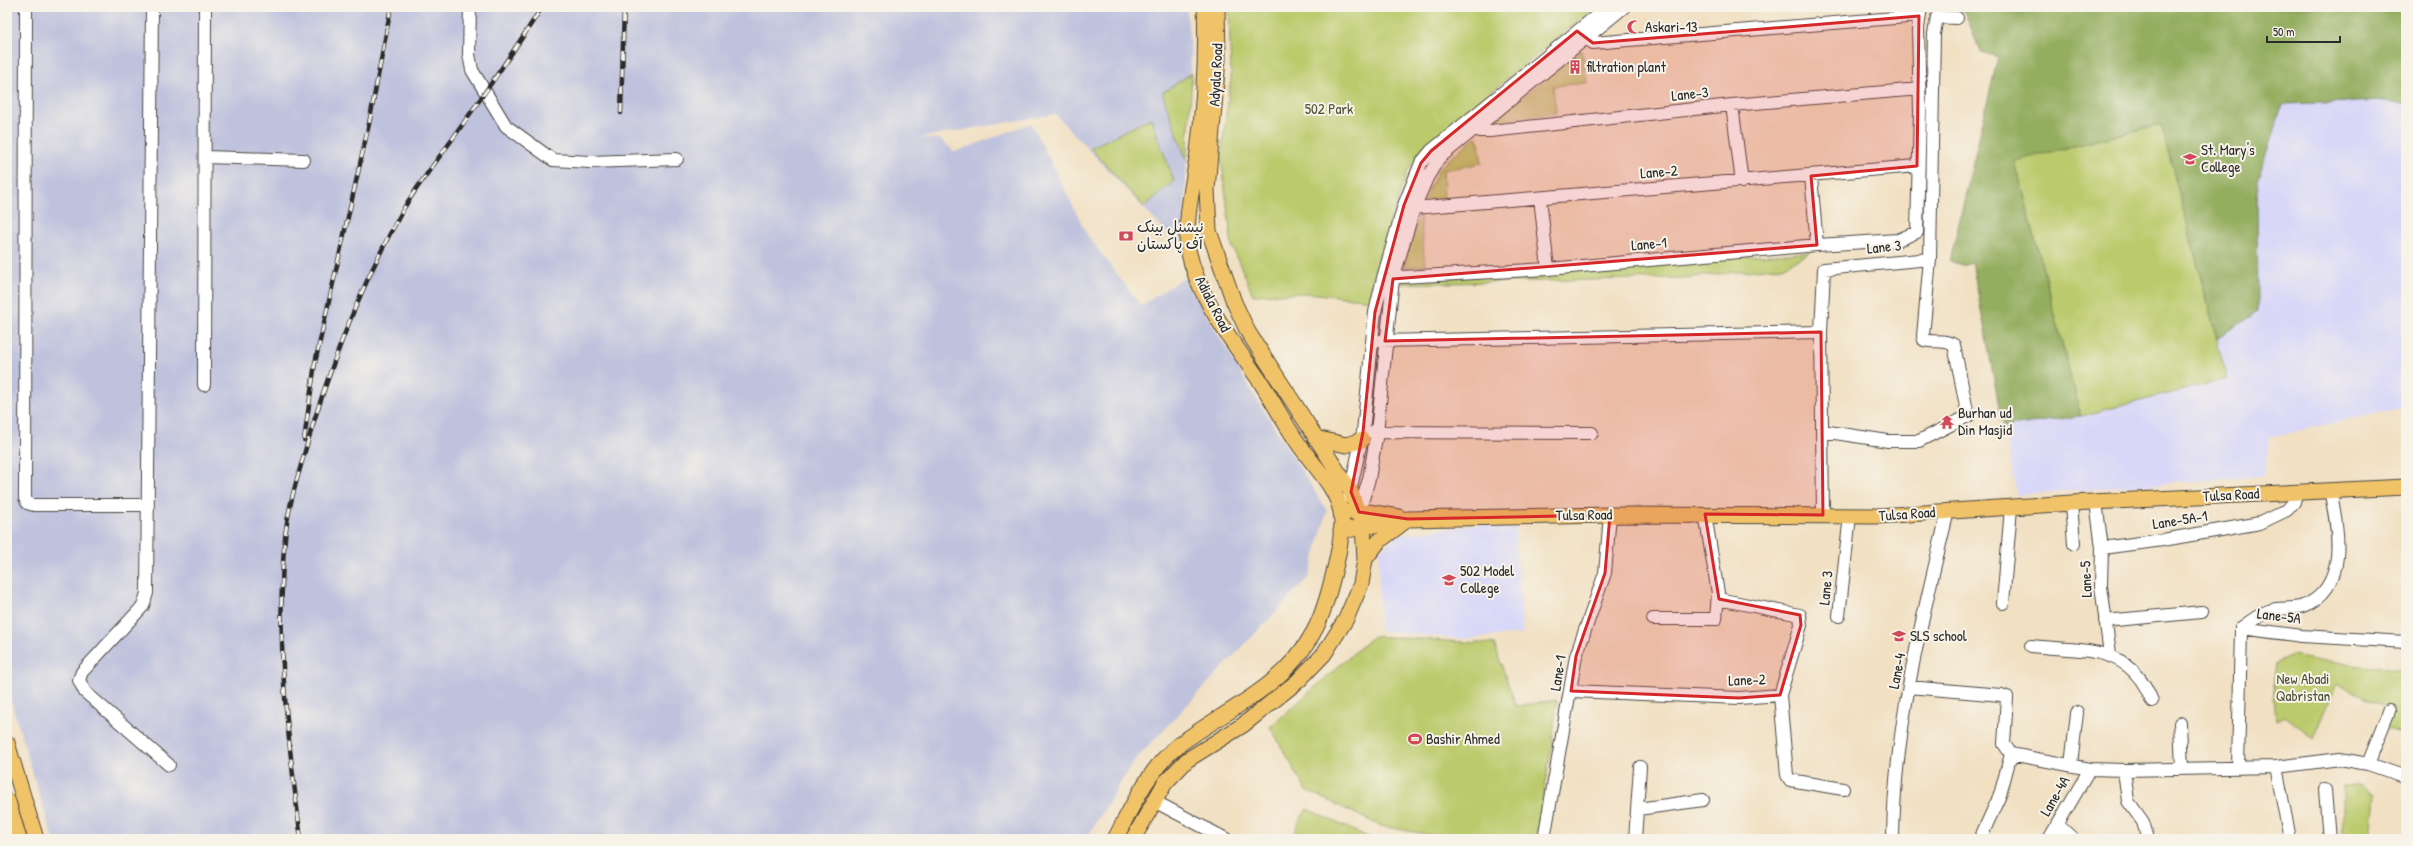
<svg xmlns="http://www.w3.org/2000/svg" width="2413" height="846" font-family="'Patrick Hand','Playpen Sans Arabic',sans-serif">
<rect width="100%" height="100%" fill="#f7f3e8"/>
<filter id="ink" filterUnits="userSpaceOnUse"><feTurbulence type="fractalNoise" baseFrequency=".025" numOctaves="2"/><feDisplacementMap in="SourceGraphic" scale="8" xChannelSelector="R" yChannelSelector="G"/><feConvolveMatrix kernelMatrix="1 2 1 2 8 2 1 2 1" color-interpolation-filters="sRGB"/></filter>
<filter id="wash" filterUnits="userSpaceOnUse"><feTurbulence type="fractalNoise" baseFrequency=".012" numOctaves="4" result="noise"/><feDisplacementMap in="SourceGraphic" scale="16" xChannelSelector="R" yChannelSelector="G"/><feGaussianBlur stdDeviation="0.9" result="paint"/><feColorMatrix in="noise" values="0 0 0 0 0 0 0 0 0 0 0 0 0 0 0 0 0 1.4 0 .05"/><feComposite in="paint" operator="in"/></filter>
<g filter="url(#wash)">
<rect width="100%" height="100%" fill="#f1e0c2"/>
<path fill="#d8d7f8" d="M2406 7V407L2270 437 2264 476 2017 495 1972 262 1962 265 1950 261 1998 57 1981 52 1964 11 1938 7Z
M1514 520 1523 634 1462 639 1379 631V551L1398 535Z"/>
<path fill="#bfc2dd" d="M7 7H1186L1191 55 1183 250 1055 114 919 138 940 139 955 152 1031 123 1088 236 1141 306 1184 277 1254 395 1327 511 1309 577 1134 761 1086 839H53L7 689Z"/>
<path fill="#bbca6c" stroke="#737a4c" d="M1229 7H1596L1434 138 1408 170 1373 276 1371 300 1308 293 1253 295 1232 246 1221 156 1231 77Z
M1582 50 1587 83 1553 86 1556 113 1491 122Z
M1192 73 1187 161 1162 93Z
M1151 118 1174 181 1144 207 1090 148Z
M2161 124 2227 379 2081 416 2015 161Z
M1478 137 1482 163 1443 170 1444 198 1423 201 1440 167 1473 139Z
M1420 213 1425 266 1403 267Z
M1811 252 1782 267 1683 278 1397 284 1398 282Z
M1373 636 1494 644 1516 706 1557 700 1551 751 1535 839H1454L1381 826 1306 790 1270 727Z
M2292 655 2336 663 2406 671V735L2385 728 2393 710 2337 684 2314 738 2285 716 2276 720 2273 686 2276 662Z
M2343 786H2359L2374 795 2370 839H2343Z
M1307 809 1370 838 1373 839H1293L1298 823Z"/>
<path fill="#94ae60" stroke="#606c46" d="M2406 7V105L2390 101 2283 104 2257 181 2258 311 2217 339 2161 124 2015 161 2081 416 2003 427 1972 262 1962 265 1950 261 1998 57 1981 52 1964 11 1938 7Z"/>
</g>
<g filter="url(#ink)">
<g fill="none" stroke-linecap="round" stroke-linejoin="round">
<defs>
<path id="minor" d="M26 7 25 498 27 503 34 505H148
M152 7 147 593 143 606 82 672 79 680 85 692 169 765
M470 7 469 54 472 70 506 126 553 160 590 162 677 159
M1581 35 1593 43 1919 16
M1732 105 1742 182
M1471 126 1480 131H1490L1732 105 1920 89
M205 157 304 160
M1811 176 1817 245
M1540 198 1548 269
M1407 206 1414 208 1917 166
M1383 278 1548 269 1817 245 1898 240 1917 232 1920 112 1918 28 1921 7
M1378 341 1821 332
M204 385 205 7
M1822 431 1888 441H1919L1968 416 1954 345C1945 339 1934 343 1924 340L1923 336 1930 259
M1371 432 1592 433
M1349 497 1363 432 1375 312 1383 278 1404 205 1421 163 1431 151 1607 7
M2096 502 2102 548 2101 586 2110 654
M2071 503 2074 544
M1359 512 1369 479 1377 432 1393 279 1414 208 1427 178 1439 158 1624 7
M1823 515 1821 332 1824 269 1930 259 1934 34 1937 17 1957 18
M2102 548 2163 540 2260 523 2287 510 2294 502 2297 491
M2003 603 2011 508
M1839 616 1850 515
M1653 619H1716L1718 593 1705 514
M2105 621 2202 612
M2241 628C2251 621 2263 611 2276 609 2284 608 2295 609 2303 606 2350 588 2338 528 2330 490
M2031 646C2084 652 2130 643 2152 701
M1909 687 2001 695 2007 697 2004 744 2011 754 2000 795 1980 839
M1571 691 1739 698 1780 695 1801 625 1800 615 1718 599
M1780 695 1787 775 1790 780 1843 789
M2180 723 2182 769
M2011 754 2090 769 2124 770 2276 767 2340 759 2368 764 2406 777
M2368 764 2389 711
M2071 765 2077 713
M2276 767 2290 839
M2238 768 2241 628 2302 636 2406 642
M2124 770 2128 801 2143 822 2148 839
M2325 790 2329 839
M1154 801 1226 839
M1638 809 1703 800
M2057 824 2073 839
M1544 839 1576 656 1605 573 1610 515
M1635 839 1640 767
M1893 839C1894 729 1922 618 1948 511
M2049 839 2090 769"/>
<path id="major" d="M1315 438 1346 445 1362 440
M1350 512H1368L1399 517
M1341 531 1408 519 1610 515 1878 516 2071 503 2406 487
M1365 559 1379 541 1404 522
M7 743 36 839
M1115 839C1133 805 1149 768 1180 744 1226 710 1285 686 1313 633 1326 611 1346 536 1341 512 1336 487 1314 466 1300 446 1286 426 1275 405 1262 384 1234 343 1198 299 1188 249 1184 223 1194 179 1198 152 1204 104 1207 55 1205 7
M1133 839 1165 783 1187 760 1243 725 1298 681 1324 654 1346 619 1361 584 1365 559 1363 527 1351 492 1248 332 1234 302 1209 231 1207 189 1218 59 1217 7"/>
<path id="highway" d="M7 802 18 839"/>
</defs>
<use href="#minor" stroke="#494642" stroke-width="14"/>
<use href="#major" stroke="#494642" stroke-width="17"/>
<use href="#highway" stroke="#494642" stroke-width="19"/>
<use href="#minor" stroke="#fff" stroke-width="12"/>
<use href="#major" stroke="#f1c369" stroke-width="15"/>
<use href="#highway" stroke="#f1c369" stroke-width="17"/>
<defs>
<path id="rail" d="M621 113 624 7
M304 440 315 363 369 124 391 7
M301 839C288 740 275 638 285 538 288 506 299 472 308 441 332 360 362 282 404 208 418 185 435 163 451 141 482 97 513 53 542 7"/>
</defs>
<use href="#rail" stroke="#2b2b2b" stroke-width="4.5"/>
<use href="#rail" stroke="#f7f3e8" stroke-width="3" stroke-dasharray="9" stroke-linecap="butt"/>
</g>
</g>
<path fill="#d62828" fill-opacity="0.2" stroke="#d62828" stroke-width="3" stroke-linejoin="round" d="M1919 16 1917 166 1811 176 1817 245 1393 279 1385 341 1821 332 1823 515 1705 514 1719 599 1800 615 1801 625 1780 695 1739 698 1571 691 1576 656 1605 573 1610 515 1408 519 1359 512 1351 492 1363 432 1375 312 1404 205 1421 163 1431 151 1577 31 1593 43Z"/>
<defs>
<symbol id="mosque-bare" viewBox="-9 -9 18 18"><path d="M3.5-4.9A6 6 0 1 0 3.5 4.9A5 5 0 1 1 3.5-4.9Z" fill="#d1495b" stroke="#f7f3e8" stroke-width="2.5" paint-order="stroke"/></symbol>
<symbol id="building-bare" viewBox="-9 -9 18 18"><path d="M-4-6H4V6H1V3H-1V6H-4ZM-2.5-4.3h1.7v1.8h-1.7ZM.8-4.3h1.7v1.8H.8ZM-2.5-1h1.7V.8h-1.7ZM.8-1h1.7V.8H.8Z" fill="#d1495b" stroke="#f7f3e8" stroke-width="2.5" paint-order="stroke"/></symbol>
<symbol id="university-bare" viewBox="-9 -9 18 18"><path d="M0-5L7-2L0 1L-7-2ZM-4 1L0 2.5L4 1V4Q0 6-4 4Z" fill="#d1495b" stroke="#f7f3e8" stroke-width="2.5" paint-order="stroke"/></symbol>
<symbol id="bank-bare" viewBox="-9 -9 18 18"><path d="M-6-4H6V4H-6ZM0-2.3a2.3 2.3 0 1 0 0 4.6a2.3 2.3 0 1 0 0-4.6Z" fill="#d1495b" stroke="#f7f3e8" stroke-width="2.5" paint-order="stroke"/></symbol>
<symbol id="temple-bare" viewBox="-9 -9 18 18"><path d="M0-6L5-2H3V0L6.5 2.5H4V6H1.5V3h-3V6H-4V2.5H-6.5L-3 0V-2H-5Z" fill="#d1495b" stroke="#f7f3e8" stroke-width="2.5" paint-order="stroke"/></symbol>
<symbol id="school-bare" viewBox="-9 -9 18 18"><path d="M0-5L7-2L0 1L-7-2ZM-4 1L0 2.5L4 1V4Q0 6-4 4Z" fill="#d1495b" stroke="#f7f3e8" stroke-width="2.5" paint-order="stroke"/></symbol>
<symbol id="stadium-bare" viewBox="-9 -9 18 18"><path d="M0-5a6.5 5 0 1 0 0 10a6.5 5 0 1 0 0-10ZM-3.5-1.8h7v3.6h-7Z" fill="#d1495b" stroke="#f7f3e8" stroke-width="2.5" paint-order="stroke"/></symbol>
</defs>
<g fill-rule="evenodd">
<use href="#mosque-bare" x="1624" y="17" width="20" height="20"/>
<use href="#building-bare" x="1565" y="57" width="20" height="20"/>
<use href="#university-bare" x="2180" y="149" width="20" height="20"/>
<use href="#bank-bare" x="1116" y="226" width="20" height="20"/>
<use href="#temple-bare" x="1937" y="412" width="20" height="20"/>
<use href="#university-bare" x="1439" y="570" width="20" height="20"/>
<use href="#school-bare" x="1889" y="626" width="20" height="20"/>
<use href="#stadium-bare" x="1405" y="729" width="20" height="20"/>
</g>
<g text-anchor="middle" stroke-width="4" stroke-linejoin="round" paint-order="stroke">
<g font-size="15" fill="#2b2b2b" stroke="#f7f3e8" text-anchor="start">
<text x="1645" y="32">Askari-13</text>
<text x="1586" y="72">filtration plant</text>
<text x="2201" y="155">St. Mary's<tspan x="2201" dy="17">College</tspan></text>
<text x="1137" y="232">نیشنل بینک<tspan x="1137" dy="17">آف پاکستان</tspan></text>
<text x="1958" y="418">Burhan ud<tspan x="1958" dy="17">Din Masjid</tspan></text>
<text x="1460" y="576">502 Model<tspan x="1460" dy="17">College</tspan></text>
<text x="1910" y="641">SLS school</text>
<text x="1426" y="744">Bashir Ahmed</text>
</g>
<g font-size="15" fill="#2b2b2b" stroke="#f7f3e8">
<text transform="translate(1216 75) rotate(-87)" y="5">Adyala Road</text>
<text transform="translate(1690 94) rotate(-6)" y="5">Lane-3</text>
<text transform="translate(1659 172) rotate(-5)" y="5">Lane-2</text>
<text transform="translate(1649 244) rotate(-5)" y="5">Lane-1</text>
<text transform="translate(1884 247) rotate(-6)" y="5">Lane 3</text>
<text transform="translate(1213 304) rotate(63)" y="5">Adiala Road</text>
<text transform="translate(2231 495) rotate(-3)" y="5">Tulsa Road</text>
<text transform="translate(1907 514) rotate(-4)" y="5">Tulsa Road</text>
<text transform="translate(1584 515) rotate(-1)" y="5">Tulsa Road</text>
<text transform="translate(2180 520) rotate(-9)" y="5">Lane-5A-1</text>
<text transform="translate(2086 579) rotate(-92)" y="5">Lane-5</text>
<text transform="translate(1826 588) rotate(-84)" y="5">Lane 3</text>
<text transform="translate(2279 616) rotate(7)" y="5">Lane-5A</text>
<text transform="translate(1897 671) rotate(-79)" y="5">Lane-4</text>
<text transform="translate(1558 673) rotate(-81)" y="5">Lane-1</text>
<text transform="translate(1747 680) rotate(-2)" y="5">Lane-2</text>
<text transform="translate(2055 796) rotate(-60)" y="5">Lane-4A</text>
</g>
<g font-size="15" fill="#4f533b" stroke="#f7f3e8">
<text x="1329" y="114">502 Park</text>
<text x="2303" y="684">New Abadi<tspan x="2303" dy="17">Qabristan</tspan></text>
</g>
</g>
<rect width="2413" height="846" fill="none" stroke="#f7f3e8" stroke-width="24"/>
<path d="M2267 36v6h73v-6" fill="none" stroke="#2b2b2b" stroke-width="2"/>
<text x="2273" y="36" font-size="12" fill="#2b2b2b" stroke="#f7f3e8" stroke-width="3" paint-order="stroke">50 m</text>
</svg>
